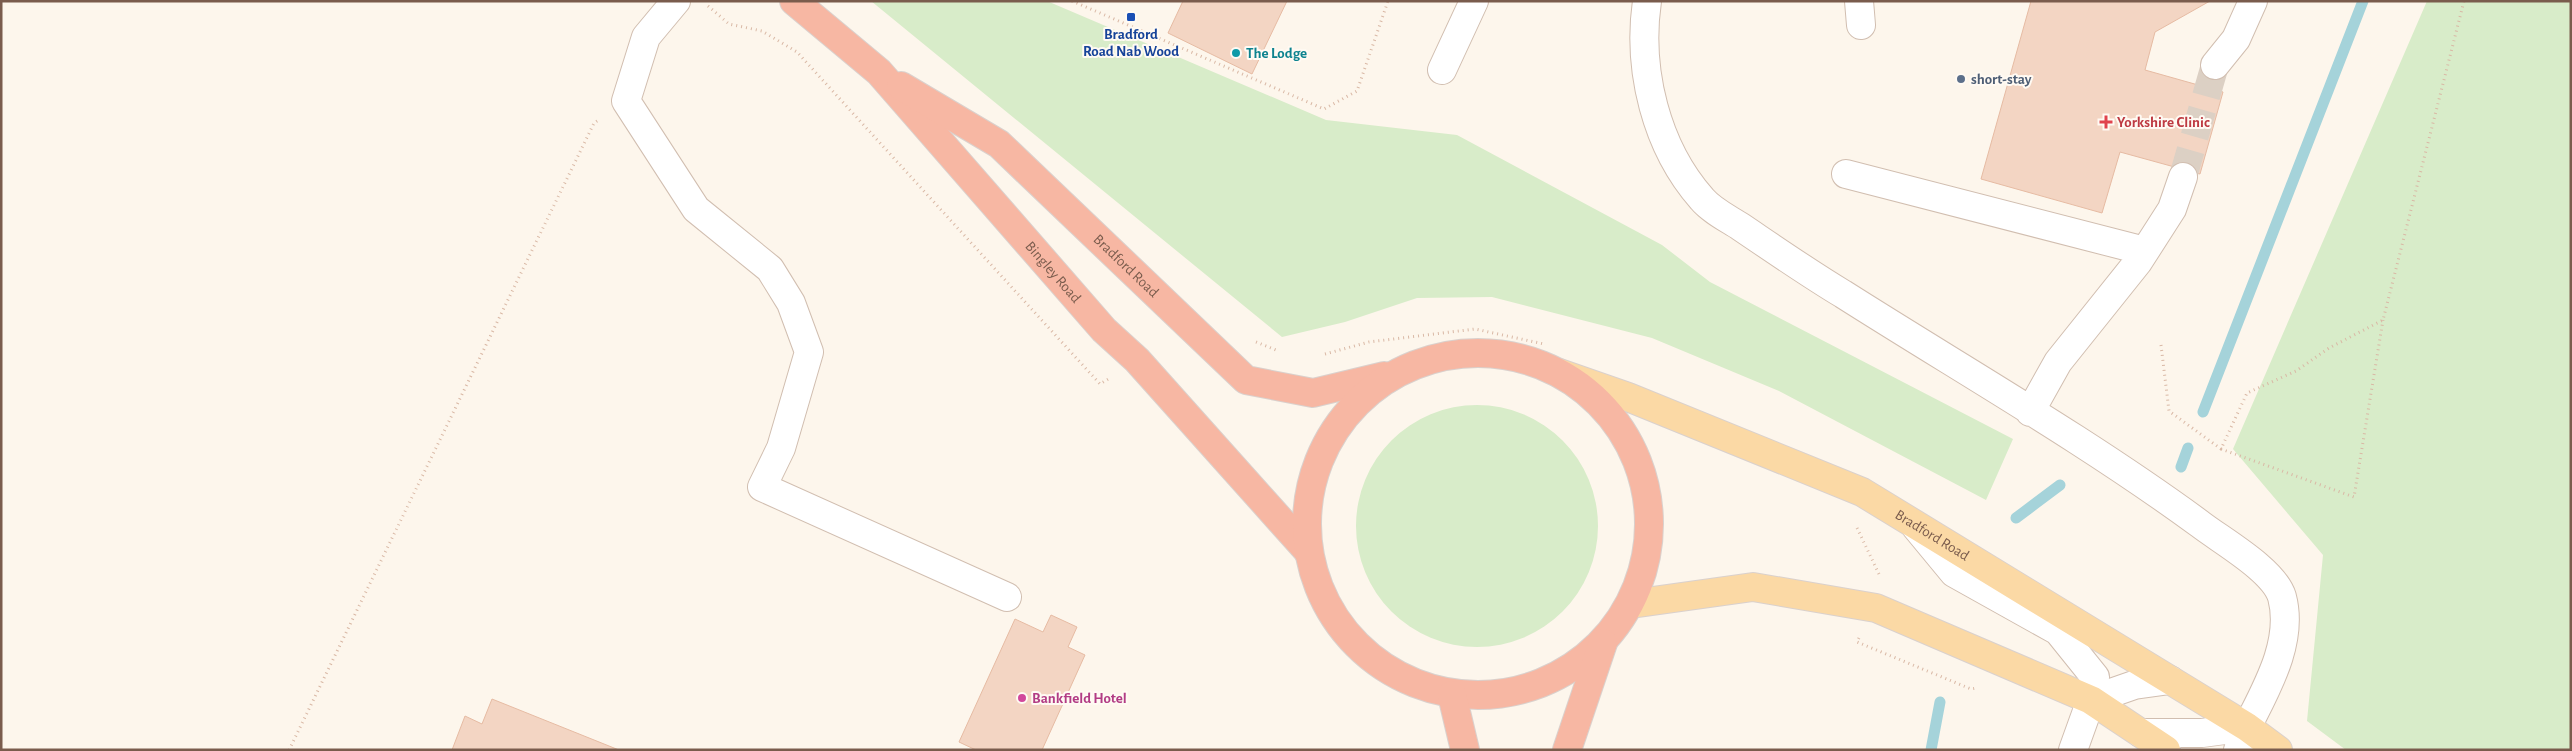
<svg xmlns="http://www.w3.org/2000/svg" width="2572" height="751" font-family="'Alegreya Sans',sans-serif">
<rect width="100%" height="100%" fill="#fdf6ec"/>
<path fill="#d8ecc9" d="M871 1H1047L1326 120 1457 135 1662 245 1710 282 2013 439 1986 500 1779 391 1652 338 1492 297 1417 298 1345 322 1282 337Z
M2427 1H2571V750H2346L2307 721 2323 555 2233 449Z
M1356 526a121 121 0 1 1 242 0a121 121 0 1 1-242 0Z"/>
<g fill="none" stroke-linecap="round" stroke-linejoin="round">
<path stroke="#a5d3da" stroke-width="11" d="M2203 412 2363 1
M2181 467 2188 448
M2016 518 2060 485
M1931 750 1940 702"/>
</g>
<path fill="#f3d5c3" stroke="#e6bba3" d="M1183 1H1287L1252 74 1168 33Z
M2031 1H2210L2155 32 2145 70 2223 92 2200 174 2120 152 2102 213 1981 179Z
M1051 615 1077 627 1068 647 1085 655 1042 750H976L959 742 1015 619 1043 632Z
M492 699 619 750H452L465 716 482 724Z"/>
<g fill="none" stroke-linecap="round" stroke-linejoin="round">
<path stroke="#dcd0c4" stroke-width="28" stroke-dasharray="28 14" stroke-linecap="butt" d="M2183 177 2215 65"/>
<defs>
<path id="minor" d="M676 1 646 37 626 101 696 209 770 269 791 303 809 352 781 448 762 487 1007 597
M1647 1C1637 70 1656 147 1702 199 1712 211 1729 219 1741 227 1775 250 1808 273 1843 294 1961 369 2087 441 2200 524 2222 541 2274 570 2282 597 2294 642 2266 689 2247 727
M1859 1 1861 25
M2215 65 2236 39 2253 1
M1442 70 1474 1
M1846 174 2145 251
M2030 412 2058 362 2138 262 2172 209 2183 177
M1916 527 1954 573 2058 631 2095 677 2091 700 2134 685 2170 680
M2141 733H2202L2247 727 2238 750
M2073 750 2091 700"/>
<g id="major">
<path id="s1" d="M1559 373 1628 397 1862 492 2247 727 2278 750"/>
<path d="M1631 604 1753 587 1876 608 2091 700 2166 750"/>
</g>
<g id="highway">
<path id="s2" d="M794 1 879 72 1104 330 1137 360 1307 550"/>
<path id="s3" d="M901 86 999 144 1246 380 1313 393 1384 376"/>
<circle cx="1478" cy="524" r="171"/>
<path d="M1452 695 1465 750"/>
<path d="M1567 750 1603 643"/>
</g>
</defs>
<use href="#minor" stroke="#d1beb0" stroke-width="30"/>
<use href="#major" stroke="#dad1cd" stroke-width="30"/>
<use href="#highway" stroke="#dad1cd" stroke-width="30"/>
<path stroke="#d9b8a5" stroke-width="3" stroke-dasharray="1 4" stroke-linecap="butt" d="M1072 1 1324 109 1357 91 1388 1
M708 6 729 24 762 31 797 52 1100 384 1110 378
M1256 342 1276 350
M2161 345 2169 411 2221 449 2247 393 2296 371 2329 348 2383 320 2464 1
M1325 354 1369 342 1475 329 1544 344
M2221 449 2354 497 2383 320
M1857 528 1879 574
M1859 638 1857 642 1971 689 1977 688
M289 750 594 123 600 119"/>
<use href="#minor" stroke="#fff" stroke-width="28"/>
<use href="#major" stroke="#fbd9a5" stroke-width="28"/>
<use href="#highway" stroke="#f7b7a3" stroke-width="28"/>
</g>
<rect fill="#1a4fb4" stroke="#fffaf3" stroke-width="2" x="1126" y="12" width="10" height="10" rx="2.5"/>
<circle fill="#0f9aa8" stroke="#fffaf3" stroke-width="2" cx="1236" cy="53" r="5"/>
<circle fill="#5c6f8a" stroke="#fffaf3" stroke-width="2" cx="1961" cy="79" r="5"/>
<path fill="#e0444e" stroke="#fffaf3" stroke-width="2" d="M2103.5 114.5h5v5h5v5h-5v5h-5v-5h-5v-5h5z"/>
<circle fill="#d1479c" stroke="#fffaf3" stroke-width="2" cx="1022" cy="698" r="5"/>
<g text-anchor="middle" stroke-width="4" stroke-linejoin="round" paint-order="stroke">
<g font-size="15" font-weight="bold" fill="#164399" stroke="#fffaf3">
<text x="1131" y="39">Bradford<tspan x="1131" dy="17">Road Nab Wood</tspan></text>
</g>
<g font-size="15" font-weight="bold" fill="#0d838f" stroke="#fffaf3" text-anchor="start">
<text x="1246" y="58">The Lodge</text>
</g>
<g font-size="15" font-weight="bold" fill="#4e5e75" stroke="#fffaf3" text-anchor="start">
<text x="1971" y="84">short-stay</text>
</g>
<g font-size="15" font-weight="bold" fill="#be3a42" stroke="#fffaf3" text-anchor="start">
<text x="2117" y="127">Yorkshire Clinic</text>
</g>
<g font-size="15" fill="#7a5c4d" stroke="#fffaf3">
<text dy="5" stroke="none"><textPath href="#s3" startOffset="290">Bradford Road</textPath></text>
<text dy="5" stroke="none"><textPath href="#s2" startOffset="376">Bingley Road</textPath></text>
<text dy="5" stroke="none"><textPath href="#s1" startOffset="408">Bradford Road</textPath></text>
</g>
<g font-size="15" font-weight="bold" fill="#b23c85" stroke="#fffaf3" text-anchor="start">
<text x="1032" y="703">Bankfield Hotel</text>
</g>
</g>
<rect width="2572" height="751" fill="none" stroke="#7a5c4d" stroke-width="5"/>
</svg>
